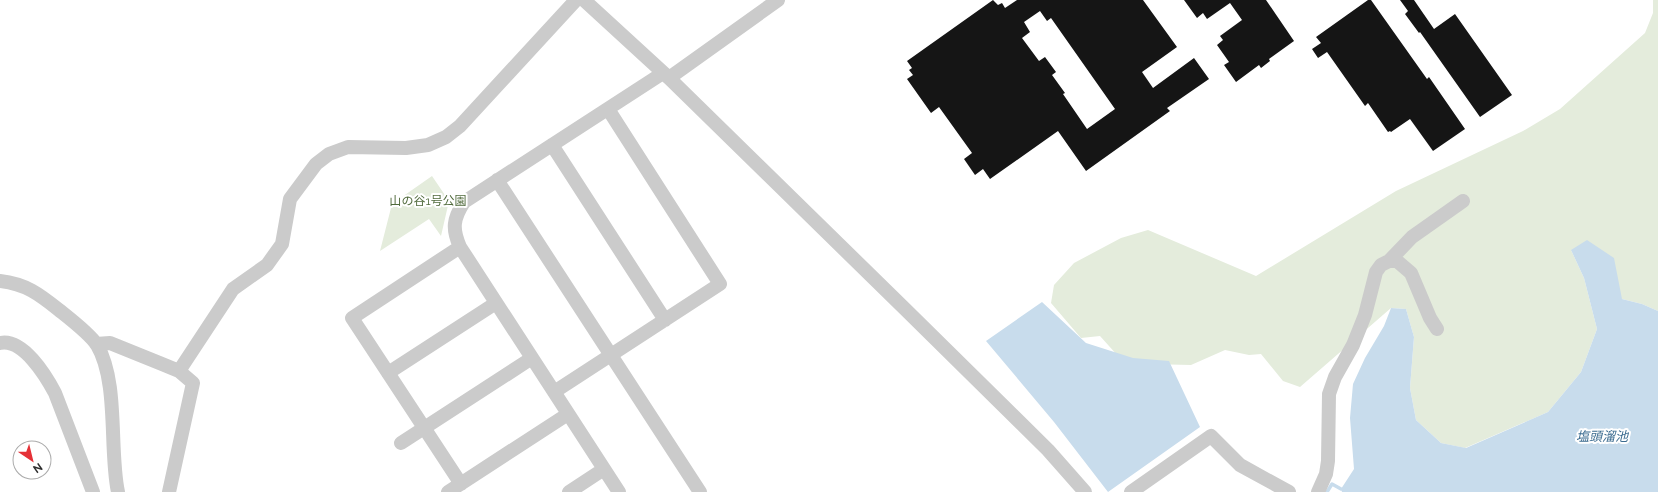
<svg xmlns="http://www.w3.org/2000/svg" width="1658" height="492" font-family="Raleway,'Noto Sans JP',sans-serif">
<rect width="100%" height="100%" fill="#fff"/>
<path fill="#e4ecdc" d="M1653 0H1658V311L1642 304 1622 299 1571 250 1584 278 1597 329 1581 372 1548 412 1465 448 1441 443 1416 420 1410 388 1414 337 1406 309 1391 308 1300 387 1283 381 1261 354 1249 355 1225 350 1191 365 1149 364 1118 356 1100 336 1081 338 1051 303 1054 285 1074 263 1121 238 1148 230 1256 276 1396 191 1523 131 1560 109 1645 33 1653 13Z
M432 176 449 201 441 236 429 219 380 251 392 204Z"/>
<path fill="#c8dcec" d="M1587 240 1614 258 1622 299 1642 304 1658 311V492H1342L1341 489 1354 469 1350 418 1353 384 1365 358 1384 326 1391 308 1406 309 1414 337 1410 388 1416 420 1441 443 1466 448 1548 412 1581 372 1597 329 1584 278 1571 250Z
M1042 302 1086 343 1133 358 1169 361 1200 427 1108 492 1054 422 986 341Z"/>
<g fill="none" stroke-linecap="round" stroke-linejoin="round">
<path stroke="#c8dcec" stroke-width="3.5" d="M1327 492 1332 484 1341 489"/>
</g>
<path fill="#151515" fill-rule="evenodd" d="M993 0 998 5 1002 3 1005 8 1017 0H1143L1177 47 1142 72 1153 88 1194 58 1209 79 1167 108 1170 111 1086 171 1058 131 990 179 983 169 975 175 964 159 972 153 939 107 931 113 907 79 913 75 909 70 912 68 907 61ZM1040 11 1047 21 1051 18 1115 109 1087 129 1063 94 1065 93 1052 75 1056 72 1045 57 1039 61 1022 38 1030 32 1024 22Z
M1184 0H1266L1294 41 1269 59 1270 61 1261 68 1259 65 1236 82 1224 65 1229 62 1217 45 1223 40 1220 36 1242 20 1230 3 1207 19 1203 13 1197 18Z
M1368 0H1371L1427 79 1429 77 1465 129 1433 151 1410 119 1391 132 1390 131 1388 132 1368 103 1365 106 1327 52 1318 58 1312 49 1321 43 1316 37Z
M1400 0H1414L1434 29 1455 14 1512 95 1480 117 1420 32 1419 33 1405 14 1408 11Z"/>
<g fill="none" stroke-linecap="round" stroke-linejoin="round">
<path stroke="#cbcbcb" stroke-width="14" d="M584 0 669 78 905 309 1048 450 1085 492
M669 78 778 0
M552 145 665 320
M497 180 700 492
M460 247 352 318 461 484
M1389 261 1412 237 1463 201
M0 281C26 284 39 294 59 310 69 318 90 334 97 345 119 382 109 450 118 492
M0 343C23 338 46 376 55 393L93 492
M96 344 110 343 162 364 179 371 193 383 169 492
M179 371 233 289 267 265 282 244 290 199 316 164 329 154 348 147 406 148 428 145 446 137 460 126 576 0
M388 373 496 303
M554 392 720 284 608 109
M401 443 532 358
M448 492 568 414
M569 492 604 469
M619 492 460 247C452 229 453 219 464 202L663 73
M1131 492 1211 436 1240 465 1289 492
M1318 492 1326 474 1328 461 1329 394 1335 377 1353 345 1365 315 1376 272 1381 265 1389 261H1397L1411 273 1430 318 1437 329"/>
</g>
<g text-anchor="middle" stroke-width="4" stroke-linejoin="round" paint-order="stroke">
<g font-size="12" fill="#506a3c" stroke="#fff">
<text x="428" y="205">山の谷1号公園</text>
</g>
<g font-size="13" font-style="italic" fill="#3c6c90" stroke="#fff">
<text x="1602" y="441">塩頭溜池</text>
</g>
</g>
<g transform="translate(32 460) rotate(145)"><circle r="19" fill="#ffffff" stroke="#ababab"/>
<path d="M0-3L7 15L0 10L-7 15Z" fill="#e53137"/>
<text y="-6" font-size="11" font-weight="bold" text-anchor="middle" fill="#2e2e2e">N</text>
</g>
</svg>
